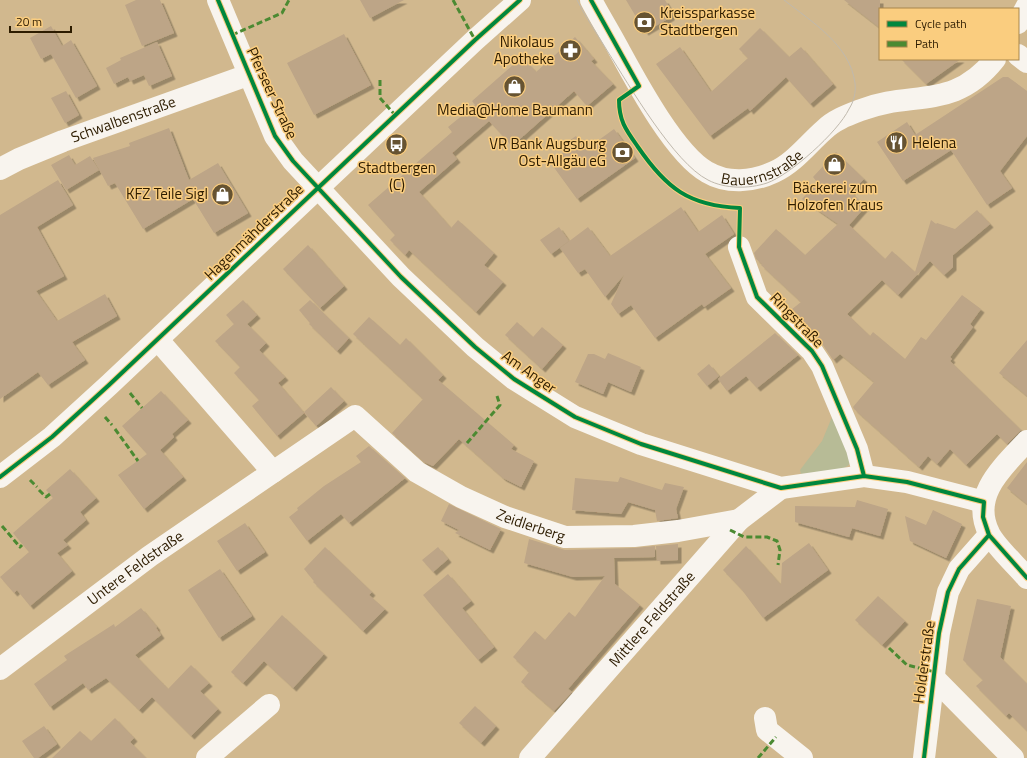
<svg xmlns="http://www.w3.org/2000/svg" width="1027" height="758" font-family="'Titillium Web',sans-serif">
<defs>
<filter id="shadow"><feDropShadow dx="3.5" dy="3.5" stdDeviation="0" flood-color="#0004"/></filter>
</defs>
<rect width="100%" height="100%" fill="#d1b88e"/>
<path fill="#b7bb96" d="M832 417 851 462C844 474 814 473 801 474L800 470 822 441Z"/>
<path fill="#bda587" filter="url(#shadow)" d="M136 0H160L174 33 142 46 125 5Z
M360 0H404L370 18Z
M626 0H665L671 10V17L645 32Z
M844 0H880V28Z
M51 26 62 46 71 40 97 86 76 98 51 54 41 59 30 38Z
M760 28 789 57 801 47 833 84 810 104 786 77 750 111 748 108 710 136 656 64 680 47 711 92 748 58 739 49Z
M344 34 371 85 314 115 287 63Z
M575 37 594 59 591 61 613 84 587 106 574 91 512 146 489 121 452 153 457 159 419 192 451 228 458 220 494 253 484 265 503 282 476 312 409 250 405 255 390 240 395 235 368 205 452 132 448 127 475 105 472 101 522 57 536 72Z
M157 42 172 76 149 86 144 75 130 81 128 77 114 84 106 68 121 60 120 58Z
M901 59H961L926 84Z
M1003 77H1008L1027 91V136L1000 171 1012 188 987 205 951 150 903 181 877 142 907 122 915 135Z
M66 91 79 115 65 123 51 98Z
M169 128 189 180 218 163 248 213 214 233 193 199 143 229 115 183 108 186 93 158 130 146 129 143Z
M614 129 635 158 577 199 550 162 567 150 563 145 576 136 585 150Z
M836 152 864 179 851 192 865 207 849 225 885 259 892 251 915 272 931 220 936 224 937 223 955 229 977 210 990 224 953 255V267L944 275 930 261 898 295 882 280 847 314 870 336 873 332 905 359 921 337 926 340 962 295 981 309 970 324 973 327 950 357 952 359 950 361 1021 430 1007 444 997 434 966 465 950 449 937 464 928 456 919 467 854 409 853 407 874 382 840 354 833 360 821 342 795 317 796 316 791 310 801 302 761 265 762 264 756 259 754 253 776 229 805 255 838 224 802 199 817 182 813 177Z
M69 155 75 165 90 156 99 170 66 190 51 165Z
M58 180 73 205 37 227 64 276 36 291 57 321 105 294 117 316 72 342 85 360 48 385 38 372 0 399V215Z
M681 207 698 232 722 215 734 234 705 254 731 288 704 307 702 304 655 338 631 305 618 314 611 304 624 275 605 297 585 269 578 273 560 248 588 227 610 256Z
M559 227 569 241 551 254 540 240Z
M308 245 344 286 320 308 283 269Z
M243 300 257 315 247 324 266 343 259 350 285 377 278 383 304 413 277 436 252 406 259 400 234 373 240 367 215 341 234 324 226 315Z
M310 300 349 338 337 351 309 324 310 323 299 310Z
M369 317 400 345 406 338 443 375 438 380 514 445 511 449 534 461 521 487 503 478 459 439 433 466 424 462 392 433 423 399 353 334Z
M517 322 533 337 542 327 563 345 542 369 505 335Z
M775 333 798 355 757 388 746 376 727 391 718 379Z
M1027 340V396L999 373Z
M608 353 641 367 631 392 608 382 603 394 575 382 588 354H594L605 359Z
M709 364 719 376 707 386 697 374Z
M331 387 344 401 316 426 304 412Z
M161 391 188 420 172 434 174 437 160 450 183 477 144 509 118 475 147 454 122 426Z
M369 446 405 478 349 523 341 514 307 541 289 517 298 510 297 508 324 486 361 462 356 456Z
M1027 462V504L1007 488Z
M70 469 96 498 80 512 86 520 63 540 68 545 57 553 72 571 30 606 17 590 14 593 0 577 29 552 13 533 53 498 46 490Z
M620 477 662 490 665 483 684 487 676 509 678 518 657 521 655 510 628 502 621 514 572 510 575 478 618 482Z
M857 500 888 509 880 536 852 528 849 537 795 522V506L855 507Z
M449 504 501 529 490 550 455 533 459 530 441 521Z
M933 510 962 524 946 558 910 541 905 516 926 525Z
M245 523 265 552 237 571 217 541Z
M529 539 565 550 634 548 655 546V557L614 558 615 584 640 605 568 689 572 692 554 711 521 682 529 672 513 657 535 631 545 640 569 612 575 617 605 576 573 577 524 563Z
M809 543 828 570 763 618 742 590 723 570 746 546 781 585 782 563Z
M678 544V560L657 561 656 546Z
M325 547 372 592 369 595 385 609 363 631 313 582 314 581 304 569Z
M438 547 448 559 433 572 422 560Z
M220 569 252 616 219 638 188 590Z
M448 574 471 601 462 608 494 647 478 660 423 595Z
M878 596 905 621 882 645 855 620Z
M977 599 1011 606 1000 657 1027 684V731L1009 713 1006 716 976 686 983 680 963 660Z
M141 608 157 627 156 628 161 635 135 655 168 689 191 665 209 683 200 691 218 709 191 736 152 697 139 710 106 678 88 690 83 683 50 707 34 684 67 660 64 656 114 624 115 627Z
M282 615 324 654 293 688 264 661 243 683 231 672Z
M475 706 496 726 481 743 459 723Z
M115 718 134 738 130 742 146 758H52L80 731 91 741Z
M44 726 57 744 38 758H34L22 741Z"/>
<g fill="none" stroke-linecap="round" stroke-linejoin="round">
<g stroke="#f8f4ee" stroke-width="22">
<path d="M218 0 275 136 293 161 401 277 475 347 514 379 530 389 575 417 641 444 781 488 864 476 907 482 984 502"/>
<path id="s1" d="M591 0C600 17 610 33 619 50 637 83 675 154 707 172 727 184 753 182 774 172 794 163 808 144 824 130 834 120 848 115 861 110 912 90 954 111 995 59"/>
<path d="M1018 23 1027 6"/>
<path d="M1018 55 1027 62"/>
<path id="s2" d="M0 169 19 159 63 141 248 75"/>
<path d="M739 247 757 297 812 351 822 366 857 449 864 476"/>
<path d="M1027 441C1003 467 970 495 989 533 995 546 1017 566 1027 578"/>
<path id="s3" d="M273 472 355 416 417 472 461 497 505 517 565 537 634 536 678 531 739 520"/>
<path d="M0 477 52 437 109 385 475 40 520 0"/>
<path id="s4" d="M0 669 150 556 273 472 158 340"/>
<path d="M934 678 1013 758"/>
<path d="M765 718 767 730 802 758"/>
<path d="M207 758 269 705"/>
<path id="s5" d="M530 758 739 520 781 488"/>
<path d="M924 758 939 633 948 592 959 569 989 535"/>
</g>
<path stroke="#c0b9ad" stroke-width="1" d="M577 0C586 18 598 35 608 52 629 85 674 163 708 180 725 189 749 189 767 183 790 175 838 132 849 109 854 101 856 93 855 83 850 45 812 22 784 0"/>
<path stroke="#4b8a32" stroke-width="3" stroke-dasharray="6 3" stroke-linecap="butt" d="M453 0 475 40
M232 35 282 13 289 0
M380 80V98L395 115
M130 393 142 408
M105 417 112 425
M115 429 138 461
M467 443 500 405 497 396
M30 480 37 487
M39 490 46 497 50 494
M2 526 20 547 22 545
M730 530 744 537H767L777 541 780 550 778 565
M889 648 907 665 935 672
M758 758 776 737"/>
<defs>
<path id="cycleway" d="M218 0 275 136 293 161 401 277 475 347 514 379 530 389 575 417 641 444 781 488 864 476 907 482 984 502 983 517 989 535 1027 578
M591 0 639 86 619 100C619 121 626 130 638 147 666 188 689 206 740 208L739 247 757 297 812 351 822 366 857 449 864 476
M0 477 52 437 109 385 475 40 520 0
M924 758 939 633 948 592 959 569 989 535"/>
</defs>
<use href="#cycleway" stroke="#facd7f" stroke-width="6"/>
<use href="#cycleway" stroke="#00873e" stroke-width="4"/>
</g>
<defs>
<symbol id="bank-disc" viewBox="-11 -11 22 22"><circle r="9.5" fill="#665332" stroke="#facd7f"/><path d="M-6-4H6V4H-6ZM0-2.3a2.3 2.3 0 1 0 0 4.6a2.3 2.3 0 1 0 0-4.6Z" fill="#fff"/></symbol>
<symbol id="pharmacy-disc" viewBox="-11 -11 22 22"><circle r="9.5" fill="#665332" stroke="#facd7f"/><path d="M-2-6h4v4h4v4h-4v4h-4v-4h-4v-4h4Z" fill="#fff"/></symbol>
<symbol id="shop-disc" viewBox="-11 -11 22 22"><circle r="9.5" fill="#665332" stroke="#facd7f"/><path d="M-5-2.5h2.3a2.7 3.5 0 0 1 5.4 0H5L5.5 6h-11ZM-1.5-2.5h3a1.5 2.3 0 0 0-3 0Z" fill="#fff"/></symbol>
<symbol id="restaurant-disc" viewBox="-11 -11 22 22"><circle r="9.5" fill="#665332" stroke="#facd7f"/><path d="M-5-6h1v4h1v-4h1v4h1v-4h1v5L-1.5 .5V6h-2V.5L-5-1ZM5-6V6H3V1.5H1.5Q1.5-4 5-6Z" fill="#fff"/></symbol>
<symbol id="bus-disc" viewBox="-11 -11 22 22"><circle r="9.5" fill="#665332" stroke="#facd7f"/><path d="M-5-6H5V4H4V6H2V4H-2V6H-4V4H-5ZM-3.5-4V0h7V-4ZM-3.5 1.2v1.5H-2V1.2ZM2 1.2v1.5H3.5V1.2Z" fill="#fff"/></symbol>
</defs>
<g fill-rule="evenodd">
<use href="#bank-disc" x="632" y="10" width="25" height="25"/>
<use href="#pharmacy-disc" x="558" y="38" width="25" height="25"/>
<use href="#shop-disc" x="502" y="74" width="25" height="25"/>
<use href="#restaurant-disc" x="884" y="130" width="25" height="25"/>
<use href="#bus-disc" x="384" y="132" width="25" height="25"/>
<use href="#bank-disc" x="610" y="140" width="25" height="25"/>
<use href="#shop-disc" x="822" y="152" width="25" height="25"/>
<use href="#shop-disc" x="210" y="182" width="25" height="25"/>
</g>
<g text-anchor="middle" stroke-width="3" stroke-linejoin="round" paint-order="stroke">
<g font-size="15" fill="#2d1c00" stroke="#facd7f" text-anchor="end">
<text x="660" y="18" text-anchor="start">Kreissparkasse<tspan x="660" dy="17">Stadtbergen</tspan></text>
<text x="554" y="47">Nikolaus<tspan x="554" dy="17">Apotheke</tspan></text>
<text x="515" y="115" text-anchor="middle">Media@Home Baumann</text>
<text x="912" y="148" text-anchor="start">Helena</text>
<text x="606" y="149">VR Bank Augsburg<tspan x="606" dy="17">Ost-Allgäu eG</tspan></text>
<text x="397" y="173" text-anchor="middle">Stadtbergen<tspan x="397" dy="17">(C)</tspan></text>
<text x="835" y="193" text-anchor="middle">Bäckerei zum<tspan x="835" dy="17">Holzofen Kraus</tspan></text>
<text x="208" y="199">KFZ Teile Sigl</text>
</g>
<g font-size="15" fill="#2d1c00" stroke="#facd7f">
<text transform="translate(272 93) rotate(65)" y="5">Pferseer Straße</text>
<text dy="5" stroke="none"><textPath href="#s2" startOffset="133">Schwalbenstraße</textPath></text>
<text dy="5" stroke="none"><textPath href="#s1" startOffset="268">Bauernstraße</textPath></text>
<text transform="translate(254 232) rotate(-44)" y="5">Hagenmähderstraße</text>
<text transform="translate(797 320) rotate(46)" y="5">Ringstraße</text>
<text transform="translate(529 372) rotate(35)" y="5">Am Anger</text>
<text dy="5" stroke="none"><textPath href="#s3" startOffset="309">Zeidlerberg</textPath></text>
<text dy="5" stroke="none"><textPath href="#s4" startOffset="169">Untere Feldstraße</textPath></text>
<text dy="5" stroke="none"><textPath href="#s5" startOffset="185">Mittlere Feldstraße</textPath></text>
<text transform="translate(924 662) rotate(-82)" y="5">Holderstraße</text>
</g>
</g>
<rect x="879" y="8" width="140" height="52" fill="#facd7f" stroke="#a8864c"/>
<rect x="887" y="21" width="20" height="6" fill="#00873e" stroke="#a8864c"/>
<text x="915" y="28" font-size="12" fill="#2d1c00">Cycle path</text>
<rect x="887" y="41" width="20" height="6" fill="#4b8a32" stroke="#a8864c"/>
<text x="915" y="48" font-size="12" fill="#2d1c00">Path</text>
<path d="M10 26v6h61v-6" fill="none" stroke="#2d1c00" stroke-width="2"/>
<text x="16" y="26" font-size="12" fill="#2d1c00" stroke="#facd7f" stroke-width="3" paint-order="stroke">20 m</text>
</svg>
